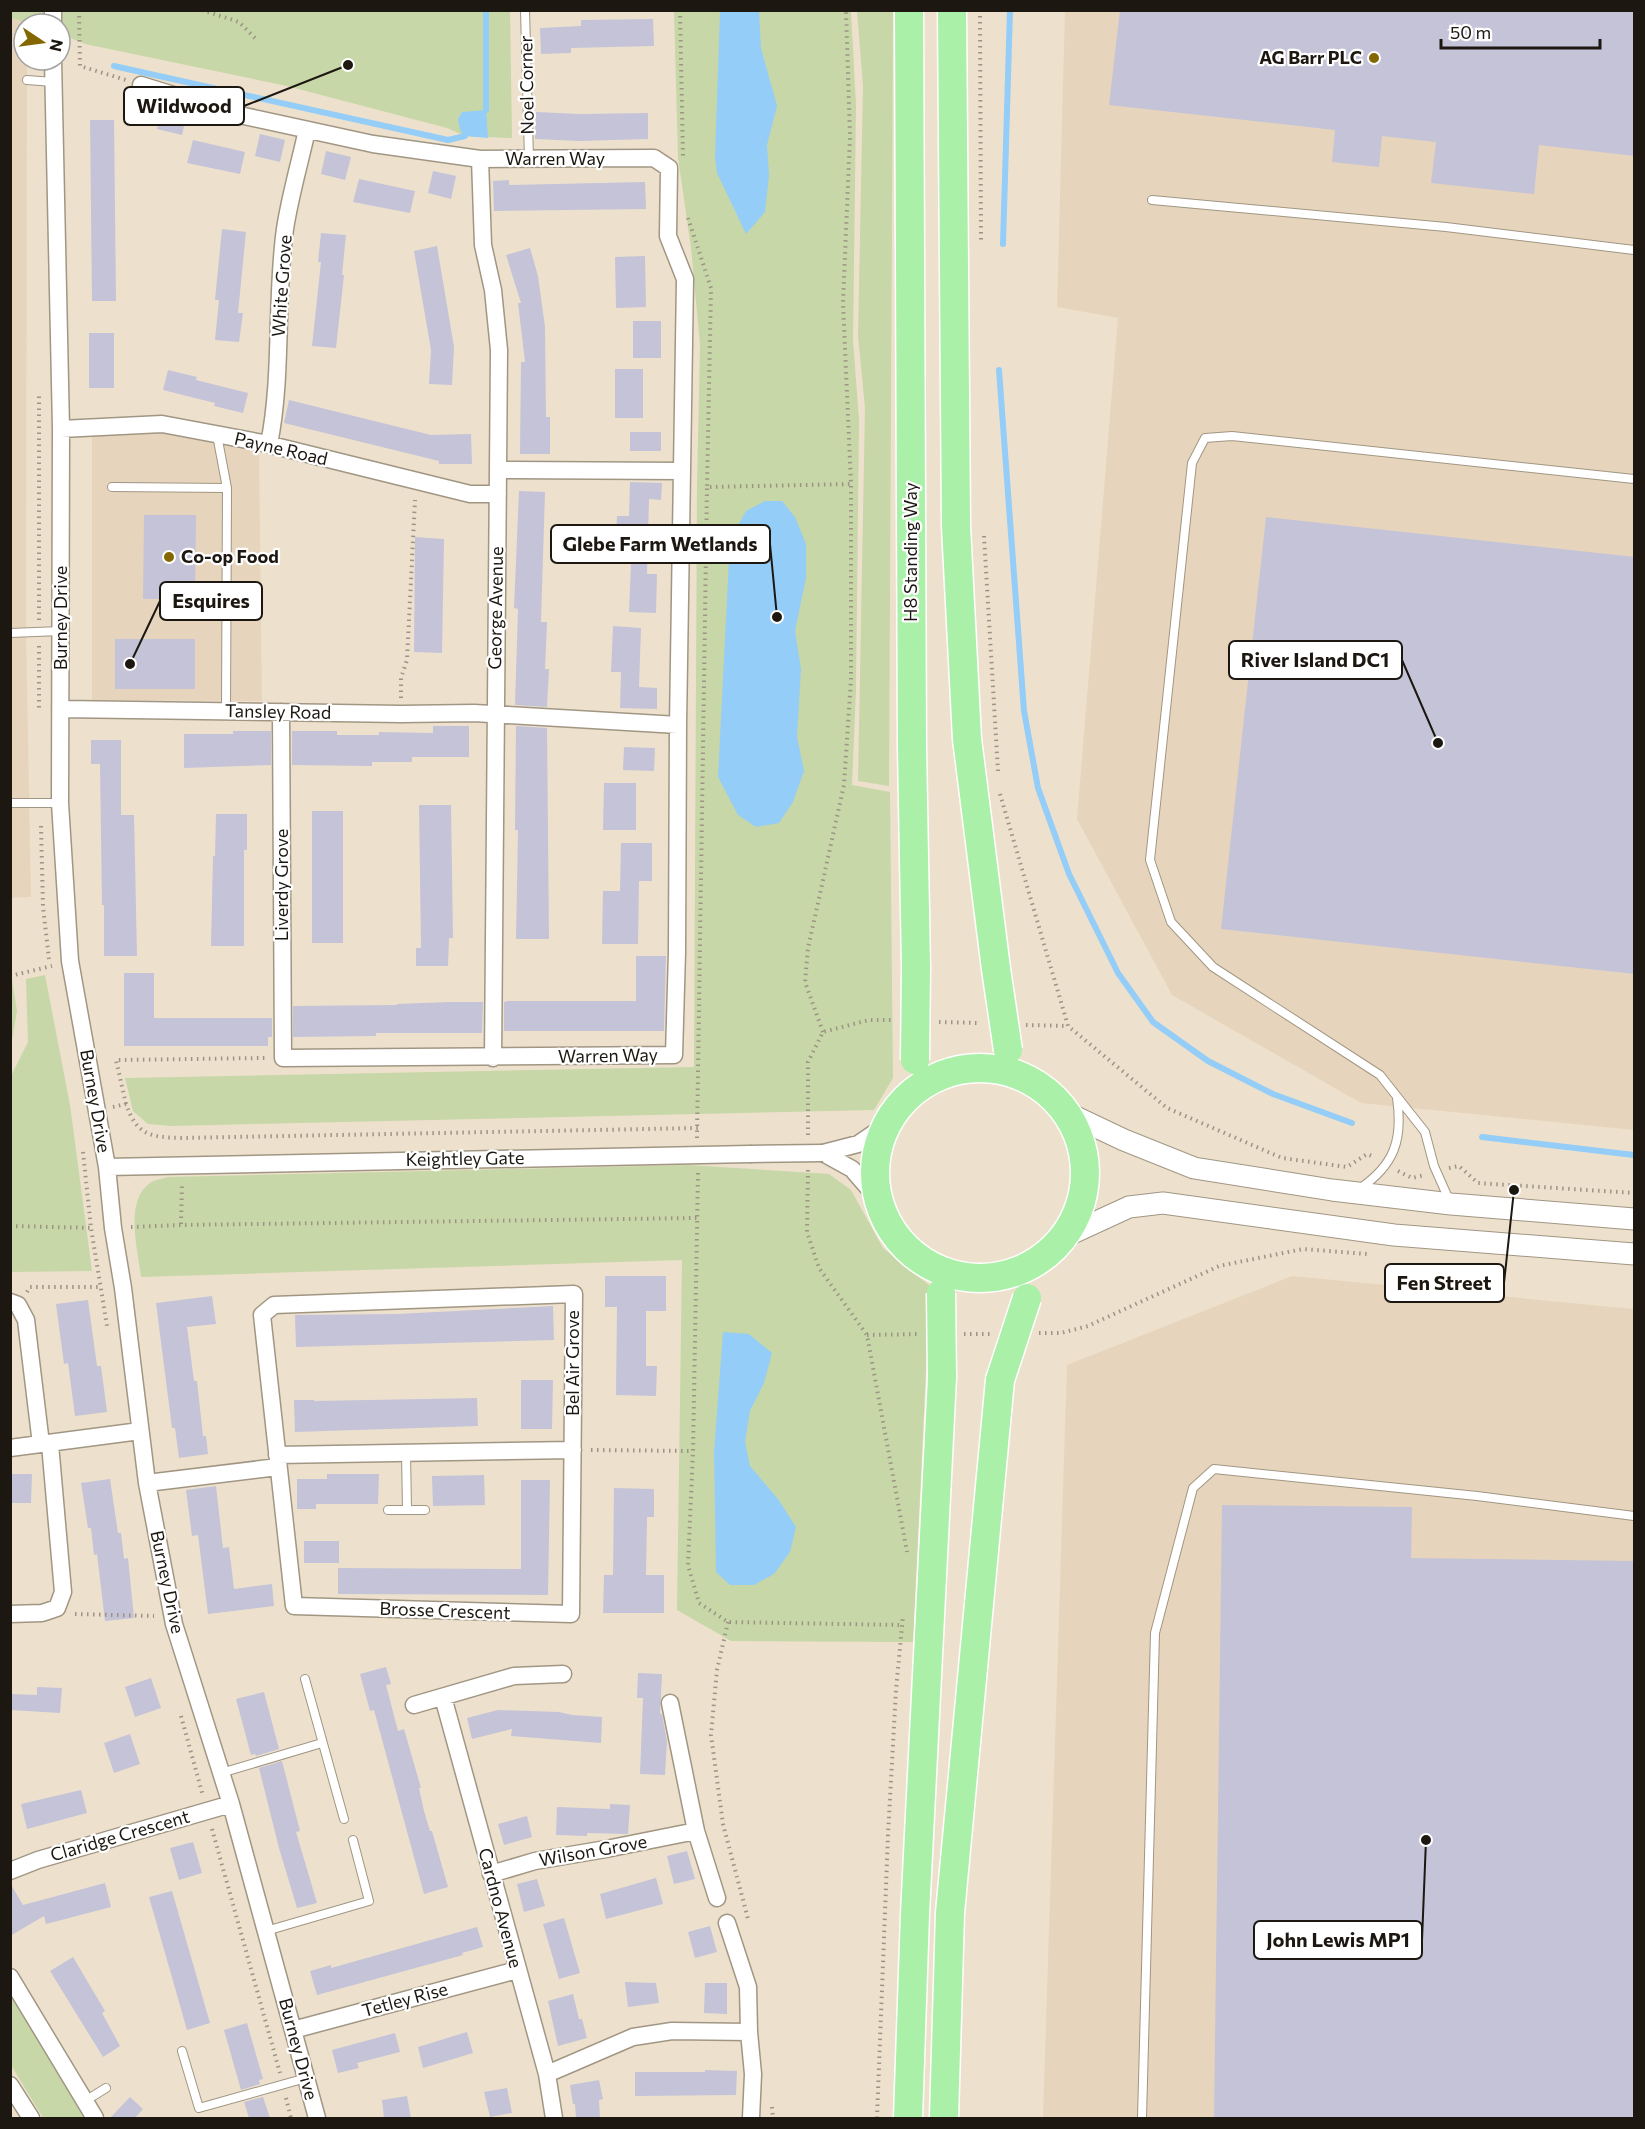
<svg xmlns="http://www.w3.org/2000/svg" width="1645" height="2129" font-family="Commissioner,sans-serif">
<rect width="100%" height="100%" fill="#ede1cd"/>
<path fill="#e6d5bc" d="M1065 11H1634V1130L1361 1103 1172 995 1077 819 1118 318 1057 307Z
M11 18 26 22V24H24V60H27V80L26 633 31 897 11 898Z
M164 431 259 451 262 701 92 700V433Z
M1292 1276 1634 1309V2118H1043L1067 1365Z"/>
<path fill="#c7d7a7" d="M11 10 510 11 512 138 465 136 447 128 287 86 85 44 60 34V24H32L11 18Z
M674 11H851L856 105 853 339 859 421 856 690 852 785 890 792 893 1078 874 1110 171 1126 148 1124 133 1111 125 1078 694 1067 697 486 700 345 691 248 678 158Z
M857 11H893L889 786 858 781 865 408 858 336 863 86Z
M11 974 17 1011 11 1046H10Z
M45 975 70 1105 92 1271 11 1272V1076L28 1042 26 979Z
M688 1165 829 1174 851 1190 883 1248 930 1286 913 1642 731 1641 677 1610 682 1260 141 1277C138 1250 124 1201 150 1183 154 1180 162 1179 168 1177Z
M10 1983 91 2118H43L11 2065Z"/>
<path fill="#94cdf7" d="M720 11H759L761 48 777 106 767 145 769 175 765 212 746 234 717 173 715 157Z
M486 110 488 138 465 136 460 130 458 119 462 112Z
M765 501H782L795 517 806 544V578L795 631 801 669 797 737 804 771 793 802 779 823 756 827 738 815 718 777 730 540 746 511Z
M723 1332 749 1334 772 1353 764 1383 750 1411 745 1442 750 1466 778 1499 796 1527 790 1552 774 1574 754 1585H730L716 1572 714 1452Z"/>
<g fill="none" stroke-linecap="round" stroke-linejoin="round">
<path stroke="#94cdf7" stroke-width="6" d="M114 66 448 140 465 136
M486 110V10
M1003 244 1010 10
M999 370 1024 711 1038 788 1069 874 1118 973 1153 1022 1208 1061 1273 1094 1352 1123
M1482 1137 1634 1155"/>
</g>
<path fill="#c4c3d8" d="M1120 10H1635V156L1539 145 1534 194 1431 183 1436 142 1382 136 1379 167 1332 162 1335 130 1109 105Z
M653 19 654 46 571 48V53L541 54 540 28 581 26V20Z
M163 106 187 112 182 135 157 129Z
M536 112 580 114 648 113V139L580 141 535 139Z
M90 120H114L116 301H92Z
M260 134 285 140 280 162 255 156Z
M193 140 245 152 240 174 187 163Z
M326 151 351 157 345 180 321 174Z
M433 171 456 176 451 199 428 193Z
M359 179 415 191 410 213 353 202Z
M509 180V185L645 182 646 209 494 211 493 181Z
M222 229 246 232 238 313H243L239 342 215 340 219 300H215Z
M321 233 346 235 342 275H344L336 348 312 346 321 262H318Z
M437 246 454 347 452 385 429 384 431 350 414 251Z
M530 248 538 276 545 327 546 417H550V454H520L521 362H525L518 303H521L506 255Z
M645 256 646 307 616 308 615 257Z
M633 321H661V358H633Z
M89 333H114V388H89Z
M615 369H643V418H615Z
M168 370 197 377 196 380 248 393 243 413 214 406 215 403 163 390Z
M289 400 431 435 471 434 472 464H439V461L284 423Z
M630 432H661V451H630Z
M630 482 662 483 661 500 649 499 647 574H657L656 613 629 612 631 563H615L617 516H629Z
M519 491 545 492 541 622H547L545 669H549L547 707 515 705 518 609 514 608Z
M144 515H196L195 599H143Z
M1266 517 1635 557V974L1221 929Z
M415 537 444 539 442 653 414 652Z
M613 626 641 628 639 687 657 688V709L620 708 621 672H611Z
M115 639H195V689H115Z
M433 726H469V757H412V762H372V766L292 765V731H337V735H379V732L433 733Z
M516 726 547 728 549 939H516L518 830H515Z
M233 731H271V765L184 768V734H233Z
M91 740H121V815H134L137 956H104V905H102L100 764H91Z
M624 747 655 748 654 771 623 770Z
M604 783H636V830H603Z
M419 805H451L453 938H449L448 966H416V948H421Z
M312 811H343V943H312Z
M216 814H247V850H244V946H211L213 856H215Z
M621 843H652V881H639L638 944H602L603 891H620Z
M636 956H666L664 1031H504V1002L508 1001H636Z
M124 973H154V1018H272V1037H268V1046H124Z
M449 1002H483L482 1033H376V1036L293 1037V1006L397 1005V1004Z
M605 1276H666V1311H646V1366H657L656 1396 616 1395 617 1307H605Z
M212 1296 216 1324 187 1327 194 1381H197L203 1436H206L208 1454 179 1458 175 1428H172L156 1303Z
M88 1300 97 1366H101L107 1412 75 1416 68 1363 64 1364 56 1304Z
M553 1306 554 1340 296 1347 295 1315 397 1314Z
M521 1380H553L552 1429H521Z
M477 1398 478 1426 295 1432 294 1400H314V1401Z
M10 1474H32L31 1503H10Z
M327 1474H379L378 1504H316V1509H297V1479H327Z
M484 1475 485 1505 433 1506 432 1476Z
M110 1479 118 1533H121L124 1559 128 1558 134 1618 105 1621 97 1554 94 1555 91 1528H88L81 1483Z
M521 1480H550L548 1595 338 1594V1568L521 1569Z
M216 1486 223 1548 229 1547 234 1589 272 1584 274 1606 208 1614 198 1535 192 1536 186 1490Z
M614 1488 654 1489V1517H647L646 1575H664V1613H603L604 1575H613Z
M1222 1505 1412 1507 1411 1558 1635 1561V2118H1214Z
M304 1541H339V1563H304Z
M386 1667 391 1684 386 1685 398 1731 404 1729 421 1788H419L424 1811 430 1831H432L448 1887 424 1894 374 1710 370 1711 360 1674Z
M638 1673 662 1674 660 1714H662L667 1741 665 1775 640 1774 643 1698H637Z
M151 1678 161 1708 135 1717 125 1687Z
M37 1687 62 1688 60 1713 10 1710V1694L37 1695Z
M264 1692 279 1749 256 1756 255 1754 251 1755 236 1699Z
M498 1710 559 1712 572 1715 602 1717 601 1743 511 1736 512 1729 472 1739 467 1718Z
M130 1734 140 1764 114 1773 104 1743Z
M282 1761 300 1831 296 1832 317 1903 297 1908 279 1848 259 1768Z
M81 1790 87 1813 27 1829 21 1804Z
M610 1804 630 1805 628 1834 587 1833V1836L556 1835 557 1807 610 1809Z
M527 1816 532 1837 504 1845 498 1824Z
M193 1842 202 1873 179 1880 170 1848Z
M687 1851 695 1879 674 1884 667 1856Z
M656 1878 663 1904 606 1919 600 1894Z
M537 1879 545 1906 524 1912 517 1884Z
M10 1883 23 1905 105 1883 111 1907 46 1924 44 1916 10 1936Z
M172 1891 210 2023 187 2030 149 1897Z
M564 1918 580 1973 559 1979 543 1924Z
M710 1926 717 1952 695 1958 688 1932Z
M477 1927 483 1947 462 1953 463 1955 317 1995 310 1971 331 1965V1968Z
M73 1957 105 2011 102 2013 120 2046 103 2057 50 1971Z
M625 1982 656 1983 659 2003 628 2007Z
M705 1983H727V2014L704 2013Z
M573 1994 579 2019H582L587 2038 558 2046 548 2001Z
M247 2023 263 2079 259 2080 260 2084 241 2090 224 2030Z
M467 2032 473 2053 423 2068 418 2047Z
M395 2033 400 2052 357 2063 359 2068 338 2073 332 2050Z
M705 2070 737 2071 736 2095 635 2096V2072H705Z
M599 2080 603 2099 599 2100 600 2118H576L575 2104H573L570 2085Z
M507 2088 512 2113 490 2117 484 2092Z
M407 2096 411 2118H384L382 2100Z
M130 2097 143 2109 135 2118H110Z
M263 2097 270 2118H249L244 2102Z"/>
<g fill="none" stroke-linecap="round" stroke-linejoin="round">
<defs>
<path id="service" d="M525 10 529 159
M27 80 53 82
M1152 200 1446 227 1634 250
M217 435 227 488 226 712
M112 487 227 488
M10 633 61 631
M10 803H60
M1359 1189C1395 1165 1403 1139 1397 1098
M1450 1202 1434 1166 1425 1132 1380 1075 1213 967 1171 922 1150 860 1192 463 1205 438 1232 436 1634 479
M406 1453 407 1509
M388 1510H425
M305 1679 344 1819
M221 1773 322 1743
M266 1931 369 1901 353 1840
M182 2051 199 2108 306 2078
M85 2101 106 2088
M1142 2118 1155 1633 1193 1488 1214 1469 1477 1496 1634 1516"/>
<path id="minor" d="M53 24V10
M53 60 61 429 60 803 70 961 107 1167 113 1228 123 1288 147 1483 174 1624 231 1804 317 2118
M141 85 235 114 373 144 480 159 654 158 669 168 668 236 685 279 678 725 677 952 674 1055 283 1058 281 712
M480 159 483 245 493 290 499 350 493 1058
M61 429 162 424 263 443 470 494H498
M269 444C283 374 275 300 285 229 290 196 300 162 307 130
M499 470 682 471
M61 709 401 714 474 713 678 725
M823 1153 852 1169 878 1199
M823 1153 858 1144 886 1125
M107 1167 750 1154
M574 1294 571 1614 294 1606 262 1315 274 1305Z
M10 1302 18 1305 26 1320 41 1444
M10 1448 140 1431
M277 1455 573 1450
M147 1483 278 1467
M10 1614 42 1613 57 1608 63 1592 50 1444
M443 1697 547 2074 554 2118
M670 1703 696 1831 717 1898
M414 1705 514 1676 563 1674
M10 1871 38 1860 231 1804
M491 1874 535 1861 606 1849 696 1831
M10 1977 95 2118
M293 2030 517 1970
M749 2032 753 2074 751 2118
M547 2074 633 2037 672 2031 749 2032 748 1987 727 1923
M10 2085 31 2118"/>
<path id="tertiary" d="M1067 1113 1124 1140 1194 1168 1332 1190 1451 1204 1634 1219
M1066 1236 1129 1207 1163 1203 1394 1235 1634 1254"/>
<path id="trunk" d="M909 10 912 748 916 967
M952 10 956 526 967 739 996 969
M875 1173a105 105 0 1 1 210 0a105 105 0 1 1-210 0Z
M908 2118 915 1914 942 1377
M944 2118 950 1913 1000 1380"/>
</defs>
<use href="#service" stroke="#a19683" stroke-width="10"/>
<use href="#minor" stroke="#a19683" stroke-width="19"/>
<use href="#tertiary" stroke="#a19683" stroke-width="23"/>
<use href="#trunk" stroke="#fff" stroke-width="31"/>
<path stroke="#9d9485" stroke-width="4" stroke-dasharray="1.5 4.5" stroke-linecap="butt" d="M79 10 80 66 126 80
M202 10 239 22 255 38
M680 10 683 157
M980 10 981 241
M688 218 711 288 707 487
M984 536 998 771
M39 620V394
M39 646V710
M401 698V678L407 660 415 500
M1000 794 1068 1026 1167 1108 1282 1158 1347 1167 1367 1154 1374 1157
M41 826 43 907 49 959
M10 976 52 966
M939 1022 980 1023
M1026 1025 1068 1026
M823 1032 805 982 808 948 844 785 851 679V484L843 303 850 137 846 10
M126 1104 116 1060 265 1058
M113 1107 126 1104C137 1136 151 1137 182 1138L698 1128
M808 1135V1062L823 1032 869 1020H893
M697 1138 707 487 851 484
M83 1152 91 1228 107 1326
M1449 1168 1459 1166 1478 1183 1634 1193
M808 1170 807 1232 819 1268 867 1335 907 1552
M1398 1171 1412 1178 1425 1175
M698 1173 693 1451 688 1565 699 1603 728 1622 902 1625
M181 1224 182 1184
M10 1226 94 1228
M131 1227 181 1225 698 1218
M27 1292 30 1287H100
M1039 1333H1061L1088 1326 1219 1266 1303 1249 1367 1254
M964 1334H990
M867 1335 918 1334
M591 1450 693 1451
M75 1614 154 1616
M728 1622 717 1670 711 1735 723 1824 748 1919
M181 1716 203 1796
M212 1829 280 2073
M286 2098 291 2118
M772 2107 773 2118
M877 2118 888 1835 896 1690 903 1616"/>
<use href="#service" stroke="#fff" stroke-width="8"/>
<use href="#minor" stroke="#fff" stroke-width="16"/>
<use href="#tertiary" stroke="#fff" stroke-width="21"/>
<use href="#trunk" stroke="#aaf0a8" stroke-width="28"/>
<defs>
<path id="minor-bridge" d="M750 1154 823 1153"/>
<path id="trunk-bridge" d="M996 969 1008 1050
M915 1060 916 967
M941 1293 942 1377
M1000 1380 1027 1298"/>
</defs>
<use href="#minor-bridge" stroke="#a19683" stroke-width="19" stroke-linecap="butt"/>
<use href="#trunk-bridge" stroke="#fff" stroke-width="31" stroke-linecap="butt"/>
<use href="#minor-bridge" stroke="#fff" stroke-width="16"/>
<use href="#trunk-bridge" stroke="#aaf0a8" stroke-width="28"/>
</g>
<g fill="#846700" stroke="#fff" stroke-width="2">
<circle cx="1374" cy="58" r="6"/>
<circle cx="169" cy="557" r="6"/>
</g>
<g text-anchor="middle" stroke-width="4.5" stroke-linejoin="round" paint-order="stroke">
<g font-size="18" font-weight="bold" fill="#1c1711" stroke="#fff" text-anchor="end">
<text x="1362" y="64">AG Barr PLC</text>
<text x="181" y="563" text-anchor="start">Co-op Food</text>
</g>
<g font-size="18" fill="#1c1711" stroke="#fff">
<text transform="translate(527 85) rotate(-91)" y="6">Noel Corner</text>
<text x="555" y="165">Warren Way</text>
<text transform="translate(282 286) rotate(-86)" y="6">White Grove</text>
<text transform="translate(281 449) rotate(13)" y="6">Payne Road</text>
<text transform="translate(911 552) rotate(-90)" y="6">H8 Standing Way</text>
<text transform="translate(496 608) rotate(-89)" y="6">George Avenue</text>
<text transform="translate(61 618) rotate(-90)" y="6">Burney Drive</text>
<text transform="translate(278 712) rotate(1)" y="6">Tansley Road</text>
<text transform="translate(282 885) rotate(-90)" y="6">Liverdy Grove</text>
<text transform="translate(608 1056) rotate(-1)" y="6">Warren Way</text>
<text transform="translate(95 1101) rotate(80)" y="6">Burney Drive</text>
<text transform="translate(465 1159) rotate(-1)" y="6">Keightley Gate</text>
<text transform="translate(573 1363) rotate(-90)" y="6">Bel Air Grove</text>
<text transform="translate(167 1582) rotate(78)" y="6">Burney Drive</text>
<text transform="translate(445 1611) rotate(2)" y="6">Brosse Crescent</text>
<text transform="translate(120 1836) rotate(-16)" y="6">Claridge Crescent</text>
<text transform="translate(593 1851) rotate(-10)" y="6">Wilson Grove</text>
<text transform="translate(500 1908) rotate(75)" y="6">Cardno Avenue</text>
<text transform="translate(405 2000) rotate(-15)" y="6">Tetley Rise</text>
<text transform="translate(298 2049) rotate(75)" y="6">Burney Drive</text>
</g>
</g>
<path fill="none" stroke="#1c1711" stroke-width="2" d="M348 65L244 106M777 617L770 544M130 664L160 601M1438 743L1402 660M1514 1190L1504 1283M1426 1840L1422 1940"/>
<g fill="#1c1711" stroke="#fff" stroke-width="2">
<circle cx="348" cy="65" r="6"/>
<circle cx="777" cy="617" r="6"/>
<circle cx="130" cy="664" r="6"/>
<circle cx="1438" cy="743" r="6"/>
<circle cx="1514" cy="1190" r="6"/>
<circle cx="1426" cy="1840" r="6"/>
</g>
<g fill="#fff" stroke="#1c1711" stroke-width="2">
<rect x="124" y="87" width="120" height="38" rx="6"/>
<rect x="551" y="525" width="219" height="38" rx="6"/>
<rect x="160" y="582" width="102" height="38" rx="6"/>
<rect x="1229" y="641" width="173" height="38" rx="6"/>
<rect x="1385" y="1264" width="119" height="38" rx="6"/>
<rect x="1254" y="1921" width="168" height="38" rx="6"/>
</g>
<g font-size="20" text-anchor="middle" font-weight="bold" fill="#1c1711">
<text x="184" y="113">Wildwood</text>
<text x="660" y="551">Glebe Farm Wetlands</text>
<text x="211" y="608">Esquires</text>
<text x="1315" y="667">River Island DC1</text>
<text x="1444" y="1290">Fen Street</text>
<text x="1338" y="1947">John Lewis MP1</text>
</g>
<rect width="1645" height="2129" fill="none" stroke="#1c1711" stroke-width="24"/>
<g transform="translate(42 42) rotate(103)"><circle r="28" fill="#ffffff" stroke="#a4a2a0" stroke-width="1.5"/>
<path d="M0-4.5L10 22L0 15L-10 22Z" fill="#846700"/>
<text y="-9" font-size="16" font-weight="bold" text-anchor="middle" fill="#1c1711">N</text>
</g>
<path d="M1441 39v9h159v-9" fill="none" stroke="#1c1711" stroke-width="3"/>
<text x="1450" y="39" font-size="18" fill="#1c1711" stroke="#ffffff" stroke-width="4.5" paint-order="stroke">50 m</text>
</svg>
